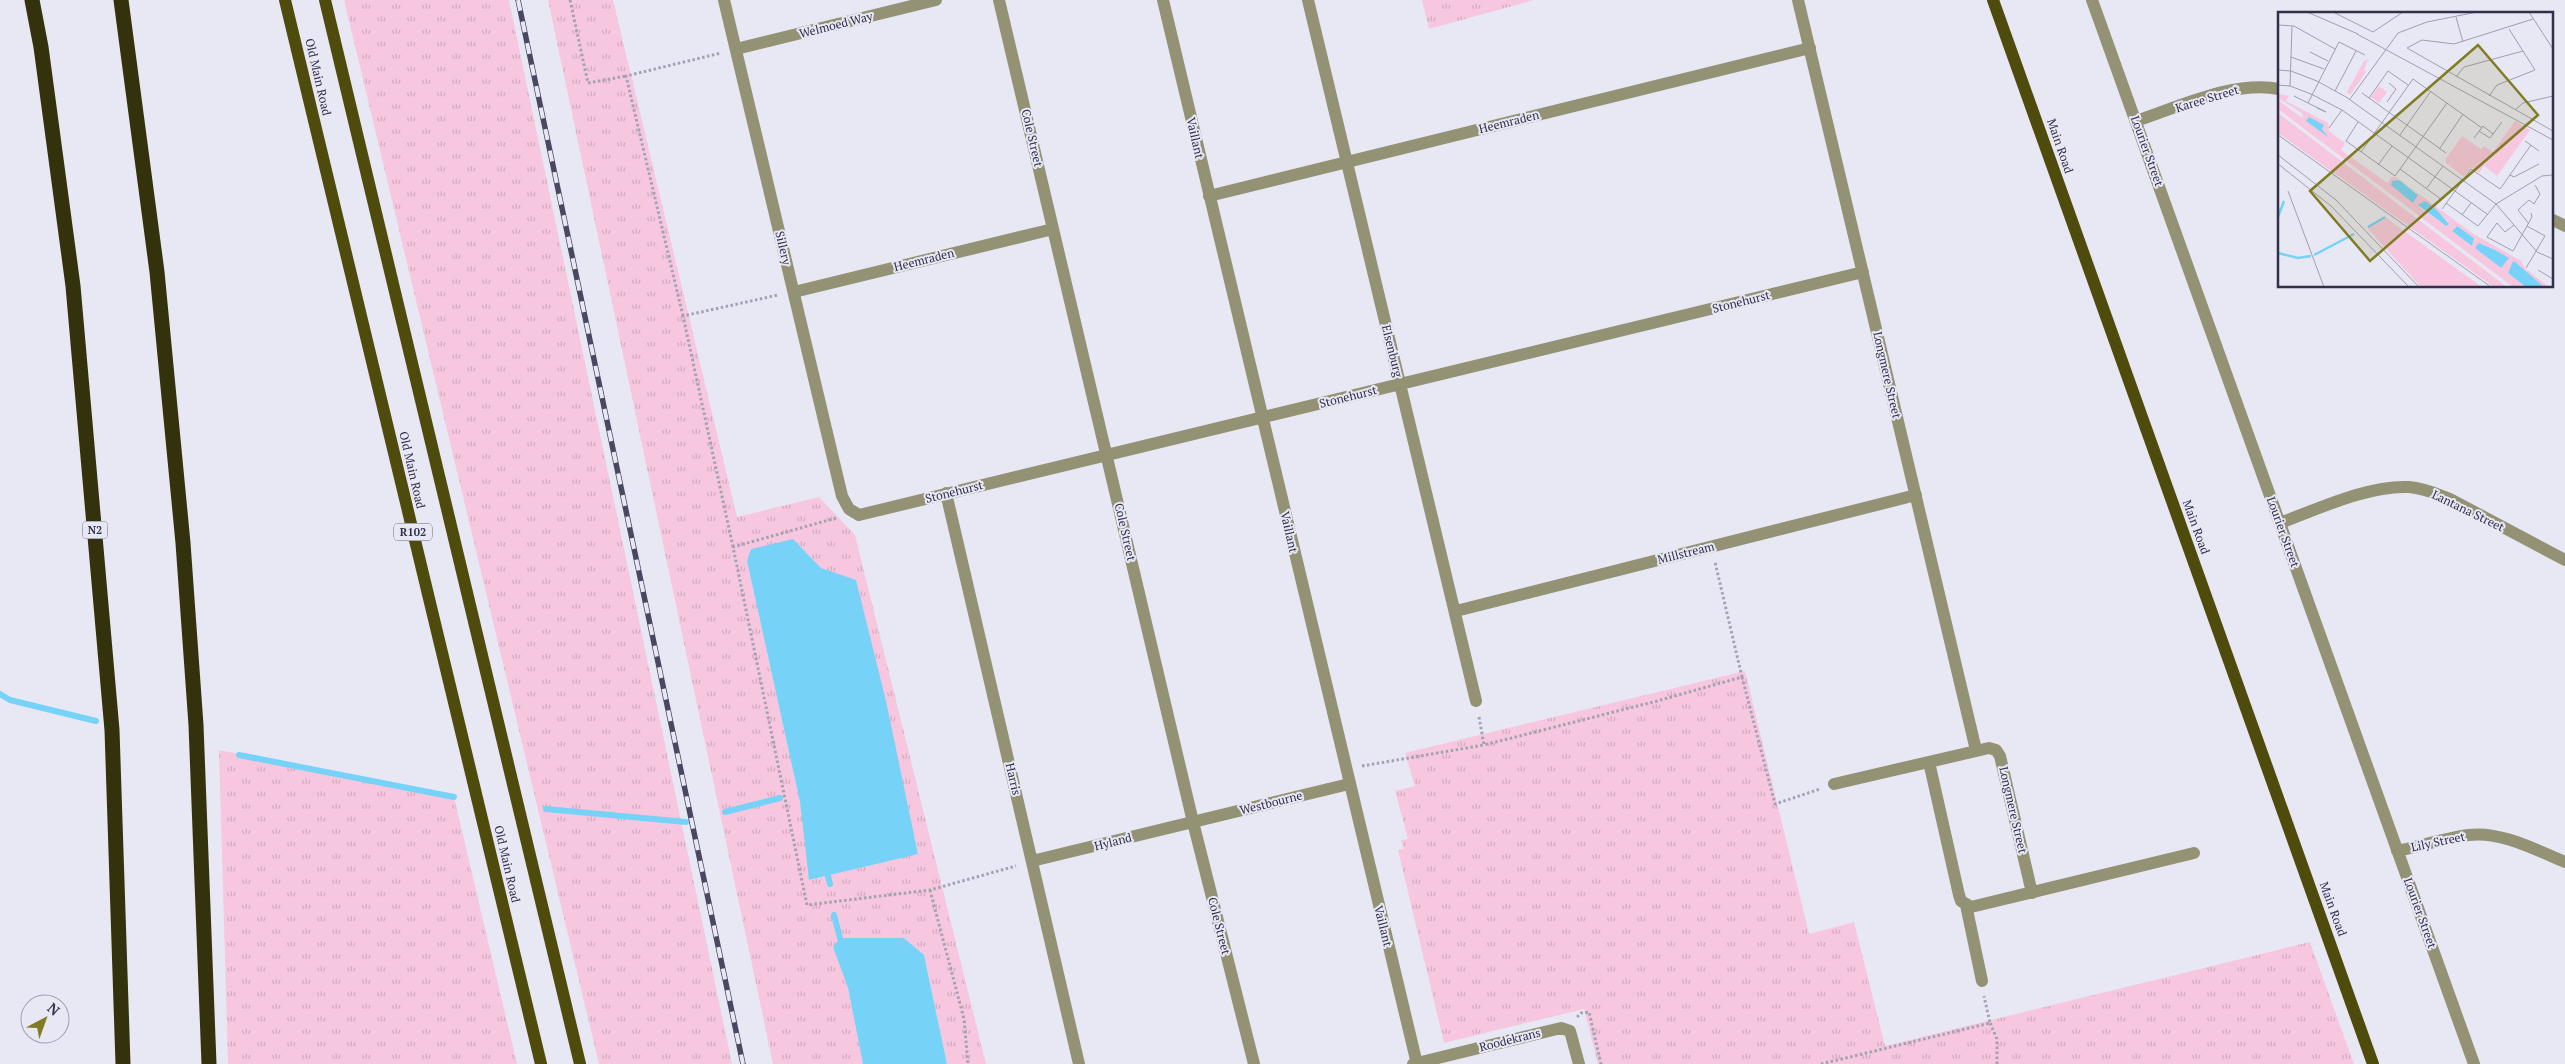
<svg xmlns="http://www.w3.org/2000/svg" width="2565" height="1064" font-family="'PT Serif',serif">
<defs>
<pattern id="grass-tufts" width="24" height="20" patternUnits="userSpaceOnUse" patternTransform="scale(1.25)"><rect width="24" height="20" fill="#f6c7df"/><path d="M3 7l-1-3M5 7V3M7 7l1-3M15 17l-1-3M17 17v-4M19 17l1-3" fill="none" stroke="#d3abc1"/></pattern>
</defs>
<rect width="100%" height="100%" fill="#e8e8f5"/>
<path fill="url(#grass-tufts)" fill-rule="evenodd" d="M344 0H509L732 1064H599Z
M548 0H613L737 517 819 497 855 535 986 1064H947L924 955 904 938H840L833 947 848 988 863 1064H773ZM793 539 821 568 856 581 918 853 810 880 800 802 747 561Z
M1422 0H1534L1429 29Z
M1745 671 1809 934 1854 922 1885 1046 2310 942 2354 1064H1598L1584 1009 1444 1043 1398 850 1404 849 1401 840 1408 839 1395 791 1415 786 1405 753Z
M219 750 454 797 517 1064H228Z"/>
<path fill="#77d2f8" d="M793 539 821 568 856 580 886 701 918 854 809 880 800 802 747 561 751 549Z
M840 938H904L924 955 947 1064H863L848 988 833 947Z"/>
<g fill="none" stroke-linecap="round" stroke-linejoin="round">
<path stroke="#77d2f8" stroke-width="6" d="M0 694 10 700 96 721
M239 755 454 797
M546 809 686 822
M725 812 780 798
M826 868 830 884
M834 915 840 938"/>
<path stroke="#a3a2b4" stroke-width="3" stroke-dasharray="2.5 2.5" stroke-linecap="butt" d="M570 0 588 83 626 76
M683 316 626 76 721 53
M836 518 733 547 807 905 930 890 1016 866
M733 547 683 316 778 295
M1742 677 1775 804 1820 789
M1479 717 1484 745 1657 701 1742 677 1715 562
M1362 766 1484 745
M930 890 964 1019 968 1064
M1577 1017 1581 1013 1589 1012 1601 1064
M1990 1023 1997 1039V1064
M1821 1064 1990 1023 1984 996"/>
<path stroke="#939275" stroke-width="12" d="M724 0 842 496 849 509 859 515 1863 272
M999 0 1193 822 1254 1064
M1163 0 1417 1064
M1308 0 1476 701
M1798 0 1976 750
M2092 0 2474 1064
M736 49 936 0
M2136 121C2179 107 2234 80 2279 89
M1209 196 1810 48
M2551 219 2565 226
M794 292 1053 229
M946 493 1079 1064
M2280 523C2318 509 2368 485 2409 487 2424 488 2437 494 2450 499L2565 560
M1456 611 1916 495
M1929 762 1959 895 1961 901 1971 907 2194 853
M1834 784 1989 748 1996 750 2000 756 2032 893
M2397 851C2421 846 2445 838 2469 835 2501 831 2536 850 2565 862
M1032 861 1349 784
M1966 905 1982 981
M1413 1064 1561 1028 1570 1031 1579 1064"/>
<path stroke="#4e4b0d" stroke-width="12" d="M285 0 541 1064
M325 0 580 1064
M1993 0 2373 1064"/>
<path stroke="#34320c" stroke-width="15" d="M32 0 41 47 73 286 112 730 123 1064
M121 0 157 272 183 543 196 725 209 1064"/>
<defs>
<path id="rail" d="M518 0 743 1064"/>
</defs>
<use href="#rail" stroke="#4a4861" stroke-width="5.5"/>
<use href="#rail" stroke="#e8e8f5" stroke-width="4" stroke-dasharray="11" stroke-linecap="butt"/>
</g>
<g text-anchor="middle" stroke-width="4" stroke-linejoin="round" paint-order="stroke">
<g fill="#e8e8f5" stroke="#68667d" stroke-width="1">
<rect x="82.5" y="521.5" width="25" height="17" rx="4"/>
<rect x="394" y="523.5" width="38" height="17" rx="4"/>
</g>
<g font-size="11" font-weight="bold" fill="#312f4a">
<text x="95" y="534">N2</text>
<text x="413" y="536">R102</text>
</g>
<g font-size="12" fill="#312f4a" stroke="#e8e8f5">
<text transform="translate(836 25) rotate(-14)" y="4">Welmoed Way</text>
<text transform="translate(318 77) rotate(77)" y="4">Old Main Road</text>
<text transform="translate(2207 99) rotate(-17)" y="4">Karee Street</text>
<text transform="translate(1509 122) rotate(-14)" y="4">Heemraden</text>
<text transform="translate(1032 138) rotate(77)" y="4">Cole Street</text>
<text transform="translate(1195 138) rotate(77)" y="4">Vaillant</text>
<text transform="translate(2060 146) rotate(71)" y="4">Main Road</text>
<text transform="translate(2147 151) rotate(70)" y="4">Lourier Street</text>
<text transform="translate(783 248) rotate(77)" y="4">Sillery</text>
<text transform="translate(924 260) rotate(-14)" y="4">Heemraden</text>
<text transform="translate(1741 302) rotate(-14)" y="4">Stonehurst</text>
<text transform="translate(1392 351) rotate(76)" y="4">Elsenburg</text>
<text transform="translate(1887 375) rotate(77)" y="4">Longmere Street</text>
<text transform="translate(1348 397) rotate(-14)" y="4">Stonehurst</text>
<text transform="translate(412 470) rotate(77)" y="4">Old Main Road</text>
<text transform="translate(954 492) rotate(-14)" y="4">Stonehurst</text>
<text transform="translate(2468 511) rotate(26)" y="4">Lantana Street</text>
<text transform="translate(2196 527) rotate(70)" y="4">Main Road</text>
<text transform="translate(1125 532) rotate(77)" y="4">Cole Street</text>
<text transform="translate(1289 532) rotate(77)" y="4">Vaillant</text>
<text transform="translate(2283 532) rotate(70)" y="4">Lourier Street</text>
<text transform="translate(1686 553) rotate(-14)" y="4">Millstream</text>
<text transform="translate(1013 779) rotate(77)" y="4">Harris</text>
<text transform="translate(1271 803) rotate(-14)" y="4">Westbourne</text>
<text transform="translate(2013 810) rotate(77)" y="4">Longmere Street</text>
<text transform="translate(1113 842) rotate(-14)" y="4">Hyland</text>
<text transform="translate(2438 842) rotate(-12)" y="4">Lily Street</text>
<text transform="translate(507 864) rotate(77)" y="4">Old Main Road</text>
<text transform="translate(2333 909) rotate(70)" y="4">Main Road</text>
<text transform="translate(2420 913) rotate(70)" y="4">Lourier Street</text>
<text transform="translate(1219 926) rotate(76)" y="4">Cole Street</text>
<text transform="translate(1383 926) rotate(76)" y="4">Vaillant</text>
<text transform="translate(1510 1040) rotate(-14)" y="4">Roodekrans</text>
</g>
</g>
<g transform="translate(2278 12)">
<rect width="275" height="275" fill="#e8e8f5"/>
<path d="M90 47 86 58 88 60 72 83 69 80 86 49ZM101 74 109 80 101 91 93 85ZM0 82 11 84 8 89 50 111 51 119 67 131 63 138 109 171 114 165H118L194 221 243 249 247 256 271 275H266L235 249 230 261 248 275H235L0 97V88L24 106 25 102 0 86ZM121 168 140 182 135 190 118 169ZM147 189 170 209 168 214 140 194ZM179 214 196 226 194 234 174 219ZM198 236 217 238 229 245 223 256ZM0 101 229 275H216L0 121ZM237 109 252 118 219 164 206 154 201 161 193 155 186 165 168 151 167 148 184 124 203 137 206 134 215 140ZM107 205 204 275H143L89 216Z" fill="#f6c7df" fill-rule="evenodd"/>
<path d="M31 105 46 113 44 117 50 125 28 109ZM121 168 140 183 135 191 113 173 114 169ZM147 189 158 197 171 212 168 214 140 193ZM179 214 196 226 194 234 174 219ZM201 231 217 238 231 246 223 256 197 236ZM235 249H236L266 275H248L230 261Z" fill="#77d2f8"/>
<path fill="none" stroke="#77d2f8" stroke-width="2.5" d="M0 205 6 189M90 215 107 205M0 241 20 246 33 244M36 243 76 222"/>
<path fill="none" stroke="#9f9eb1" stroke-width="1" d="M29 0 80 22M55 0 95 20 125 0M251 0 275 37M178 5 185 30M255 7 176 32 144 28 129 36 275 119M0 13 16 14 57 37M79 22 275 128M32 40 50 49M13 45 46 57M0 58 13 59 39 69 68 85 218 192 259 240 275 247M178 65 186 55 245 39M0 73 12 74 33 82 64 98 209 202M12 74 14 14M57 79 78 39M84 81 168 141M16 84 48 100 39 96M211 84 219 73 257 58 231 17M91 86 110 59 130 73M72 87 120 21 149 10 199 0M109 90 118 77 111 71M30 91 61 30 87 43M237 98 245 91 275 84M80 110 68 129 117 164 169 91M51 116 64 98M201 119 212 126 224 110M0 123 213 275M122 123 153 79M196 126 205 114 215 122M247 129 261 139M162 136 185 102M83 140 135 67 204 116M0 143 58 188 141 275M0 152 53 194 131 275M100 153 114 134M122 157 164 188M232 163 236 165 261 152M148 177 165 154M10 179 46 275M168 191 200 214 218 192 264 164 274 163M164 197 193 157 222 177 253 133M184 203 193 191M251 212 240 198 251 188 256 192 262 182 257 173M236 213 227 220 219 211 209 225 235 239 254 205 253 201M248 256 267 224 249 214M260 258 275 267"/>
<path fill="#807c23" fill-opacity="0.15" stroke="#807c23" stroke-width="2.5" d="M200 33 260 103 92 249 32 179Z"/>
<rect width="275" height="275" fill="none" stroke="#312f4a" stroke-width="2.5"/>
</g>
<g transform="translate(45 1019) rotate(41)"><circle r="24" fill="#e8e8f5" stroke="#9f9eb1"/>
<path d="M0-4L9 19L0 12L-9 19Z" fill="#807c23"/>
<text y="-8" font-size="14" font-weight="bold" text-anchor="middle" fill="#312f4a">N</text>
</g>
</svg>
